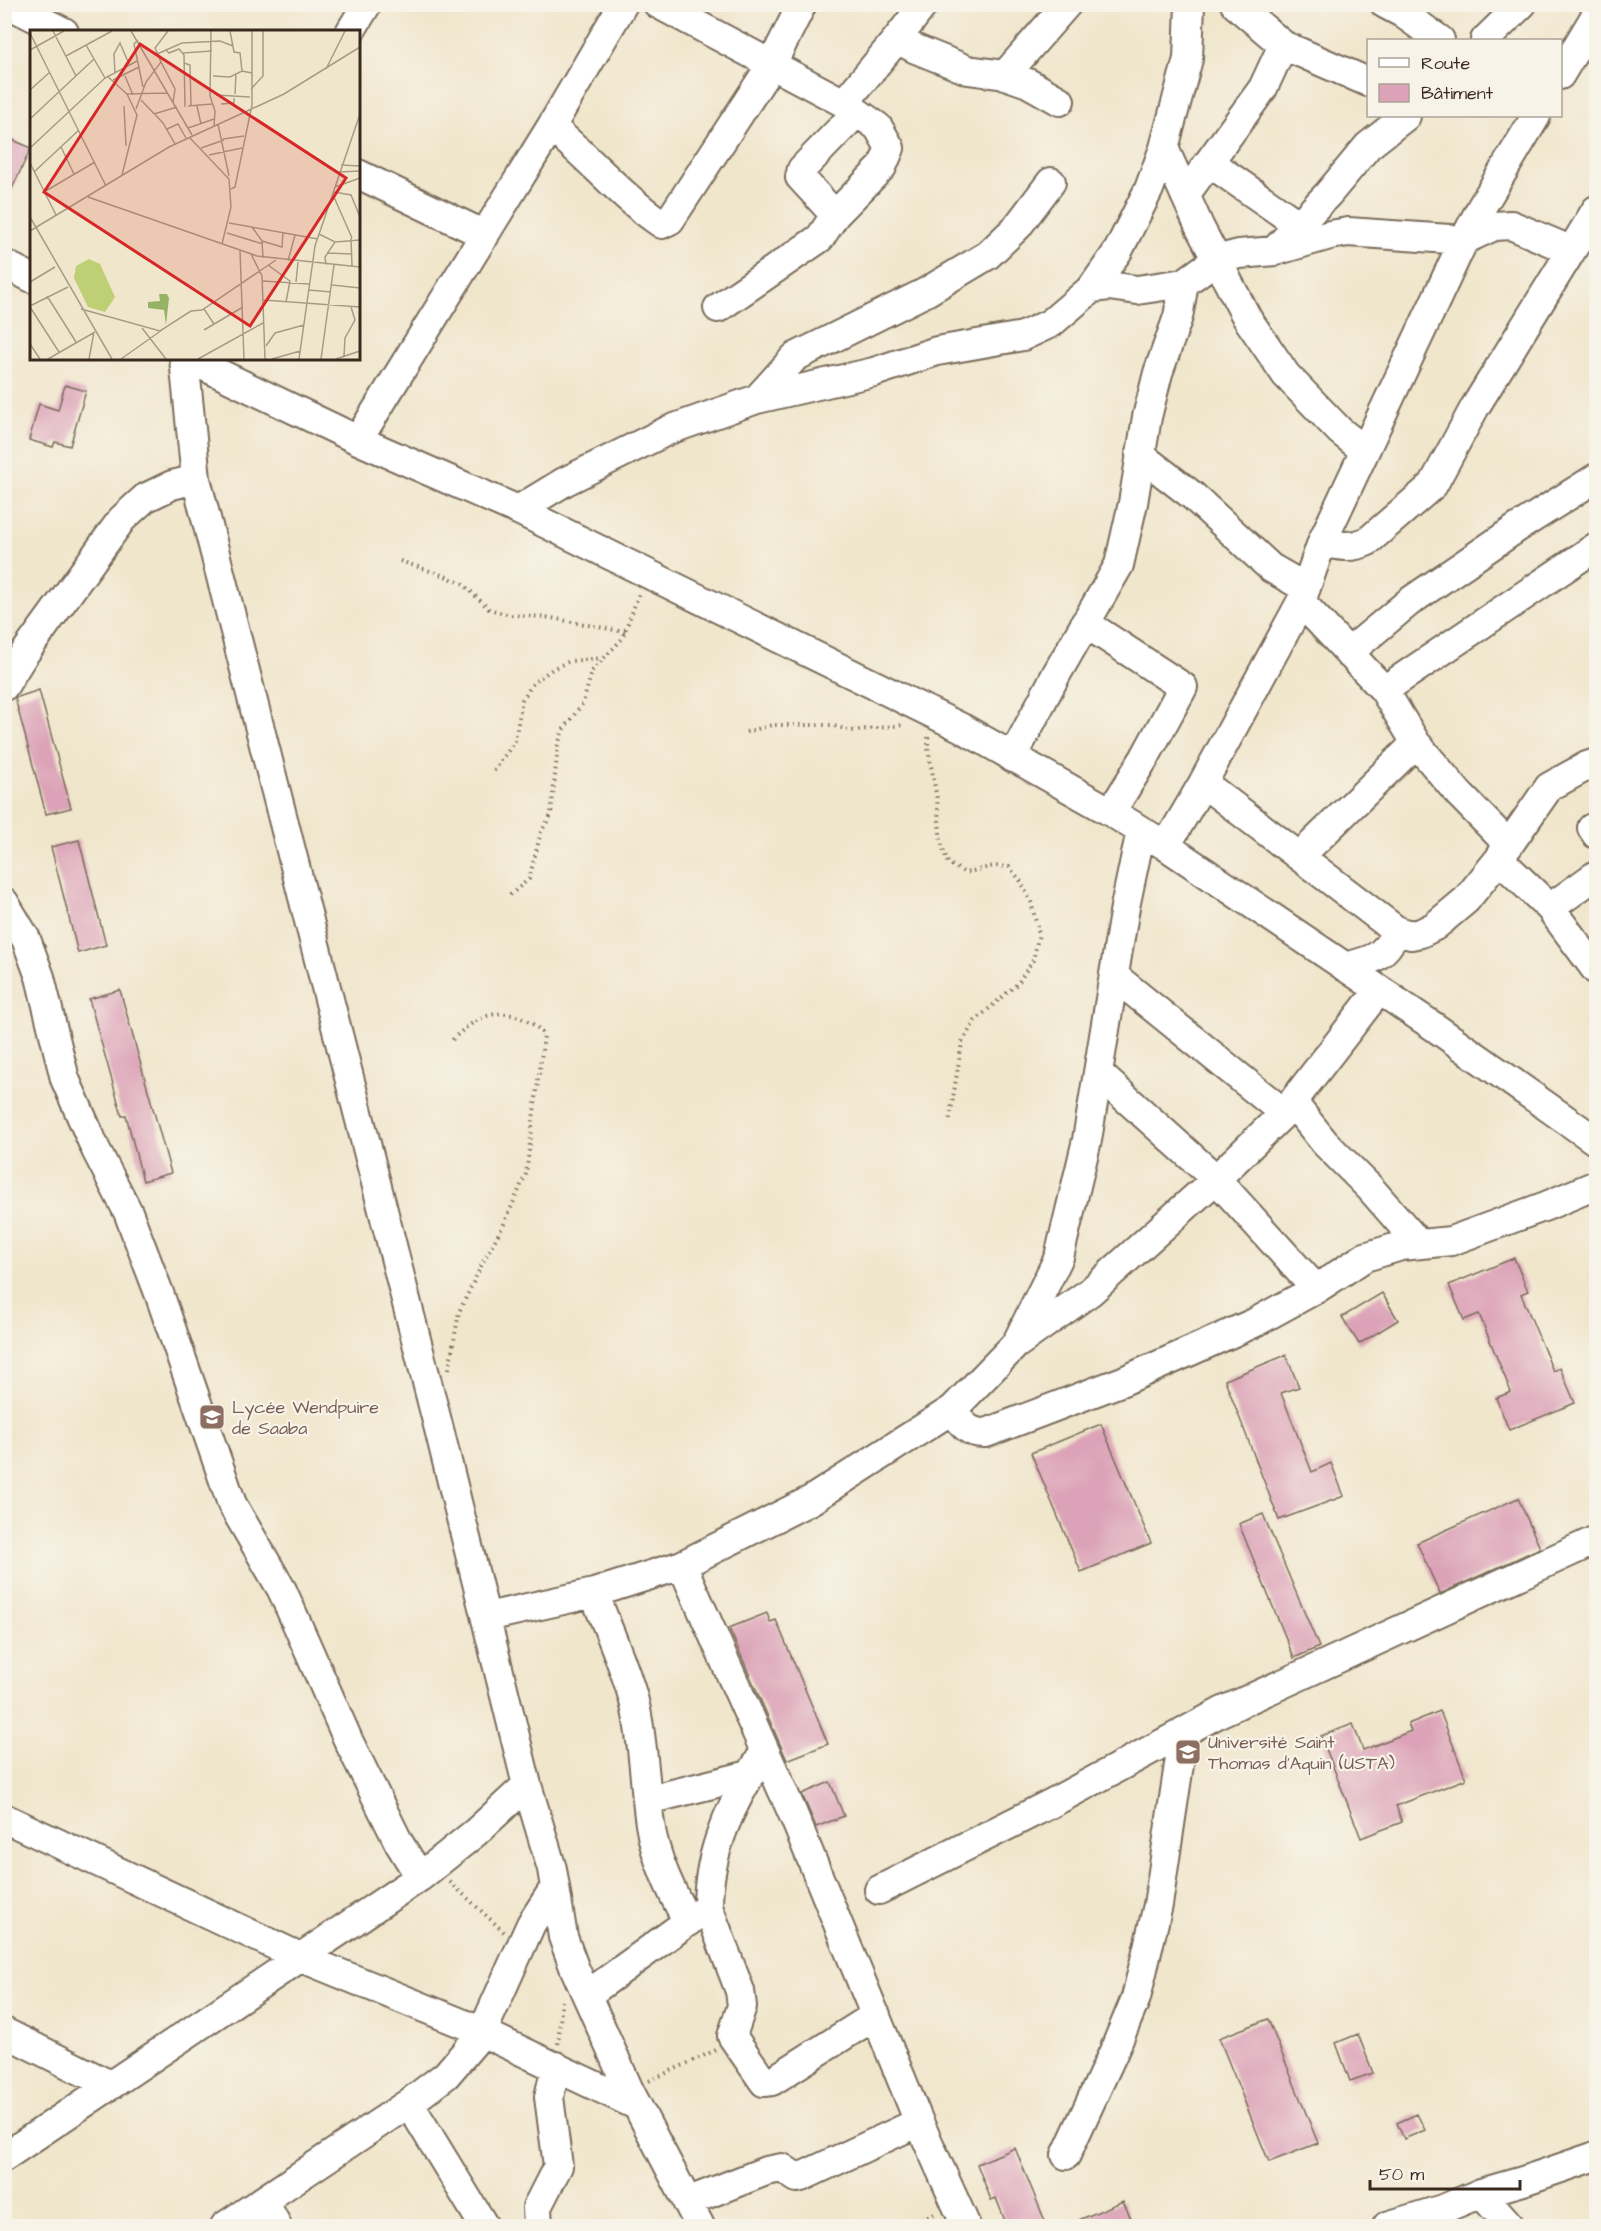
<svg xmlns="http://www.w3.org/2000/svg" width="1601" height="2231" font-family="'Architects Daughter',sans-serif">
<rect width="100%" height="100%" fill="#f7f3e8"/>
<filter id="ink" filterUnits="userSpaceOnUse"><feTurbulence type="fractalNoise" baseFrequency=".0167" numOctaves="2"/><feDisplacementMap in="SourceGraphic" scale="12" xChannelSelector="R" yChannelSelector="G"/><feConvolveMatrix kernelMatrix="1 2 1 2 8 2 1 2 1" color-interpolation-filters="sRGB"/></filter>
<filter id="wash" filterUnits="userSpaceOnUse"><feTurbulence type="fractalNoise" baseFrequency=".008" numOctaves="4" result="noise"/><feDisplacementMap in="SourceGraphic" scale="24" xChannelSelector="R" yChannelSelector="G"/><feGaussianBlur stdDeviation="1.35" result="paint"/><feColorMatrix in="noise" values="0 0 0 0 0 0 0 0 0 0 0 0 0 0 0 0 0 1.4 0 .05"/><feComposite in="paint" operator="in"/></filter>
<g filter="url(#wash)">
<rect width="100%" height="100%" fill="#f0e6cc"/>
<g id="blocks">
<path fill="#dca2b7" d="M4 136 31 148 4 206Z
M65 385 86 391 70 446 55 442 53 447 29 440 39 404 58 410Z
M39 690 71 808 46 814 15 698Z
M79 840 106 945 78 953 51 847Z
M120 990 171 1173 143 1181 126 1115 122 1116 89 999Z
M1514 1258 1528 1291 1521 1294 1553 1371 1560 1368 1575 1403 1509 1430 1496 1398 1511 1392 1479 1314 1464 1320 1449 1285Z
M1382 1293 1398 1320 1359 1344 1342 1317Z
M1286 1355 1299 1387 1281 1393 1312 1472 1331 1463 1344 1496 1279 1520 1225 1380Z
M1101 1424 1151 1543 1081 1572 1031 1453Z
M1518 1498 1540 1548 1440 1594 1417 1543Z
M1263 1514 1319 1647 1294 1658 1239 1524Z
M767 1613 770 1622 776 1620 828 1744 787 1760 729 1628Z
M1440 1711 1466 1779 1396 1806 1402 1822 1361 1838 1321 1736 1353 1724 1363 1750 1411 1731 1408 1724Z
M830 1782 844 1816 816 1827 802 1794Z
M1268 2019 1318 2143 1269 2162 1219 2038Z
M1358 2034 1373 2073 1350 2081 1336 2043Z
M1417 2114 1425 2130 1404 2139 1397 2123Z
M1015 2148 1047 2226H1007L996 2198 991 2200 977 2164Z
M1123 2201 1134 2226H1065Z"/>
</g>
</g>
<g filter="url(#ink)">
<use href="#blocks" fill-opacity="0" stroke="#7a6c5b" stroke-width="1.5"/>
<g fill="none" stroke-linecap="round" stroke-linejoin="round">
<defs>
<path id="minor" d="M8 4 64 32
M658 4 844 103 878 127 890 148 882 167 835 215 820 238 718 308
M1190 4 1188 59 1164 148 1200 228 1247 318 1286 375 1340 431 1364 450
M1235 4 1283 45 1368 82
M1385 4 1402 13 1440 40
M350 32 367 4
M897 39 924 4
M1485 40 1522 4
M1005 75 1067 4
M1560 75 1596 15
M844 103 897 39 916 49 968 70 1005 75 1028 83 1060 101
M551 127C589 157 621 197 662 224L670 220 772 64 802 4
M1210 163 1299 225
M358 174 485 235
M1185 195 1263 88 1283 45
M835 215 800 177 802 169 857 112
M1276 249 1328 194 1368 146 1406 116
M4 264 32 278
M1092 288 1109 286 1137 290 1184 283 1216 260 1239 254 1275 251 1330 235 1348 232 1464 240 1494 226 1511 225 1558 245 1570 253 1596 210
M184 358 196 479 439 1429 527 1785 552 1869 563 1937 574 1967 629 2090 700 2226
M187 358 358 440 518 510 962 728 1111 812 1166 846 1433 1026 1596 1141
M757 399 795 357 926 292 988 255 1017 227 1051 182
M358 440 551 127 623 4
M1140 455 1193 496 1271 568 1306 588
M518 510 564 482 669 430 757 399 874 372 937 351 1023 336 1051 323 1092 288 1118 251 1149 189 1164 148
M1322 542C1339 546 1351 549 1368 541L1433 485 1475 407 1570 253
M1301 602 1384 690 1416 743 1459 794 1509 845
M1085 623 1183 687 1145 757 1111 812
M1348 653 1409 602 1517 528 1596 478
M4 686 22 657 122 519 145 498 172 485 196 479
M1384 690 1596 547
M1012 758 1057 673 1119 565 1133 503 1147 417 1158 373 1178 317 1184 283
M1203 783 1397 931
M1592 828 1596 834
M1166 846 1203 783 1301 602 1322 542 1464 240 1481 208 1536 116
M1300 856 1416 743
M1499 859 1550 908 1596 875
M4 902 26 939 40 977 65 1079 96 1150 128 1212 159 1293 232 1504 282 1590 349 1742 399 1843 420 1877
M1550 908 1596 970
M1345 967C1373 960 1383 958 1397 931L1411 935 1421 933 1435 926 1466 900 1499 859 1549 787 1587 766 1596 763
M1114 976 1284 1113
M1099 1074 1216 1179 1316 1289
M1293 1103 1325 1143 1370 1188 1419 1244
M1018 1343 1090 1292 1216 1179 1284 1113 1379 990
M953 1409C961 1423 968 1434 986 1433L1123 1381 1254 1323 1316 1289 1365 1257 1401 1246 1451 1241 1546 1206 1596 1185
M682 1565 793 1814 919 2122 966 2226
M594 1593C607 1627 625 1667 634 1701 644 1741 644 1783 650 1824 655 1858 671 1891 688 1922
M487 1617 594 1593 682 1565 811 1500 953 1409 1016 1344 1059 1257 1087 1140 1125 907 1141 831
M648 1800 749 1775
M4 1818 302 1958 471 2027 636 2105
M879 1890 1050 1804 1221 1712 1596 1540
M708 1907 740 1991 742 2006 732 2036 764 2082 772 2081 876 2015
M587 1995 708 1907C708 1849 733 1800 764 1753
M4 2032 110 2085
M409 2103 484 2226
M1066 2155 1114 2051 1136 1998 1158 1905 1184 1731
M4 2157 420 1877 476 1832 527 1785
M1481 2193 1510 2226
M264 2201 277 2226
M687 2202 766 2171 782 2168 797 2178 801 2177 919 2122
M225 2226 409 2103 446 2075 482 2033 531 1924 555 1887
M538 2226 537 2207 558 2166 549 2097 556 2066
M1387 2226 1443 2209 1481 2193 1523 2181 1596 2156"/>
</defs>
<use href="#minor" stroke="#7a6c5b" stroke-width="32"/>
<path stroke="#7a6c5b" stroke-width="4" stroke-dasharray="1.5 4.5" stroke-linecap="butt" d="M400 561 445 576 463 584 489 609 510 615 546 617 625 632
M746 732 772 725H831L851 731 903 725
M928 737V748L937 799 941 843 948 863 965 873 994 866 1009 867 1020 880 1031 902 1039 934 1033 960 1018 983 975 1021 962 1042 949 1123
M494 771 515 741 522 700 534 682 554 668 570 661 602 658
M510 895 529 879 541 832 551 815 558 745 563 730 583 703 592 671 622 639 639 594
M449 1369 459 1312 485 1258 504 1224 526 1174 544 1036C539 1028 535 1025 527 1021 497 1004 473 1019 451 1041
M450 1882 504 1932
M558 2044 562 2001
M649 2081 716 2050
M905 2226 935 2214"/>
<use href="#minor" stroke="#fff" stroke-width="28"/>
</g>
</g>
<defs>
<symbol id="school-square" viewBox="-11 -11 22 22"><rect x="-9" y="-9" width="18" height="18" rx="4" fill="#8d6e63" stroke="#f7f3e8"/><path d="M0-5L7-2L0 1L-7-2ZM-4 1L0 2.5L4 1V4Q0 6-4 4Z" fill="#fff"/></symbol>
<symbol id="university-square" viewBox="-11 -11 22 22"><rect x="-9" y="-9" width="18" height="18" rx="4" fill="#8d6e63" stroke="#f7f3e8"/><path d="M0-5L7-2L0 1L-7-2ZM-4 1L0 2.5L4 1V4Q0 6-4 4Z" fill="#fff"/></symbol>
</defs>
<g fill-rule="evenodd">
<use href="#school-square" x="197" y="1402" width="30" height="30"/>
<use href="#university-square" x="1173" y="1737" width="30" height="30"/>
</g>
<g text-anchor="middle" stroke-width="4.5" stroke-linejoin="round" paint-order="stroke">
<g font-size="18" fill="#785e54" stroke="#f7f3e8" text-anchor="start">
<text x="232" y="1413">Lycée Wendpuire<tspan x="232" dy="21">de Saaba</tspan></text>
<text x="1208" y="1748">Université Saint<tspan x="1208" dy="21">Thomas d’Aquin (USTA)</tspan></text>
</g>
</g>
<g transform="translate(30 30)">
<rect width="330" height="330" fill="#f0e6cc"/>
<path d="M59 229 70 234 85 267 75 282 58 277 44 248 46 236Z" fill="#bed073"/>
<path d="M129 264H137L139 268 136 295 134 280 118 278V272L130 271Z" fill="#96b265"/>
<path fill="none" stroke="#a89b86" stroke-width="1.5" d="M23 1 46 46M101 1 162 105M181 1 180 66 185 81 184 96M200 1 204 22 210 23 212 41 222 43M0 3 76 156M108 10 104 14 113 57M56 15 75 48M0 20 34 1M136 20 139 23 149 19 154 25 155 77M153 23 182 21M127 24 152 13 190 11 203 16M36 26 82 1M131 32 145 59 143 73M154 33 160 35 161 76M296 39 315 1M85 43 84 24 90 13 99 34M77 46 97 64 137 63M95 46 103 65M183 46 200 47 212 41M83 50 109 37M221 59 233 46V1M0 60 20 42M205 64 206 43M186 65 220 67M111 70 133 93 145 114M191 74 204 73V68M94 76 96 116M158 76 182 74M167 76 171 94M106 79 116 52 131 32 125 18 138 1M124 84 147 77M0 89 64 29M188 94 199 146M158 98 184 89M137 99 148 94 156 108M159 107 199 149 201 177 192 214M193 109 214 106M31 117 44 144M0 118 75 48 107 31M171 118 194 110M179 125 212 118M0 133 26 185M311 135 330 136M4 142 49 100M309 142 330 141M92 145 107 85 97 64M305 157 330 148M201 159 205 157 222 75V1M14 162 65 132M304 162 321 165 330 187M58 167 227 226 330 237M304 167 322 208M0 187 82 329M199 193 288 209M222 197 232 211 233 228M0 201 139 117 254 64 330 17M197 203 233 214M289 204 305 212 330 210M321 208 322 236M232 211 252 217 253 202M210 221 214 329M298 223 321 224M221 224 232 246 235 329M258 231 265 205M238 235 260 251 256 272M296 235 295 227 305 212M233 251 279 254M0 252 25 237M266 252 268 232M302 255 330 258M279 260 301 262M17 266 46 312M233 270 330 277M0 276 38 257M0 277 29 322M51 279 130 301 161 281 172 280 246 230M174 279 184 294M112 298 136 329M174 300 213 277M0 314 10 329M236 316 245 303 274 295M314 326 315 308 325 290 321 277M18 329 65 302M59 329 64 302M91 329 132 300M168 329 233 293M242 329 270 321M269 329 285 216 330 84M291 329 304 235M306 329 330 321"/>
<path fill="#d62828" fill-opacity="0.15" stroke="#d62828" stroke-width="3" d="M110 14 316 148 220 296 14 162Z"/>
<rect width="330" height="330" fill="none" stroke="#3b2a1e" stroke-width="3"/>
</g>
<rect width="1601" height="2231" fill="none" stroke="#f7f3e8" stroke-width="24"/>
<rect x="1367" y="39" width="195" height="78" fill="#f7f3e8" stroke="#aca397" stroke-width="1.5"/>
<rect x="1379" y="58" width="30" height="9" fill="#ffffff" stroke="#aca397" stroke-width="1.5"/>
<text x="1421" y="69" font-size="18" fill="#3b2a1e">Route</text>
<rect x="1379" y="84" width="30" height="18" fill="#dca2b7" stroke="#aca397" stroke-width="1.5"/>
<text x="1421" y="99" font-size="18" fill="#3b2a1e">Bâtiment</text>
<path d="M1370 2180v9h150v-9" fill="none" stroke="#3b2a1e" stroke-width="3"/>
<text x="1379" y="2180" font-size="18" fill="#3b2a1e" stroke="#f7f3e8" stroke-width="4.5" paint-order="stroke">50 m</text>
</svg>
